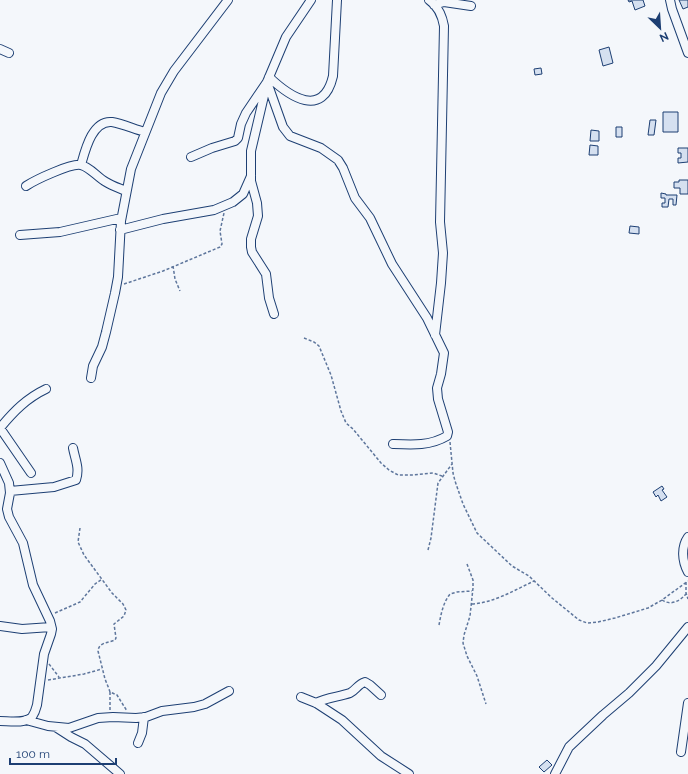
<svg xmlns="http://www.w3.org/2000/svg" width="688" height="774" font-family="Raleway,sans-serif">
<rect width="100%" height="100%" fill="#f4f7fb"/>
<path fill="#d5e0f0" stroke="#1d3f73" d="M628 0H643L645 6 635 10 632 1 629 2Z
M679 0H688V7L683 9Z
M609 47 613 63 603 66 599 50Z
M541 68 542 74 535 75 534 69Z
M663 112H678V132H663Z
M650 120H656L654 135H648Z
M616 127H622V137H616Z
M591 130 599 131V141H590Z
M590 145 598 146V155H589Z
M678 148H688V162L678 163V158H681V153H678Z
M679 180H688V194H680V188H674V182H679Z
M661 193 666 194V195H677L676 205H673V199H669L668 207H662V203H665V198H661Z
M630 226 639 227V234L629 233Z
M662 486 664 489 662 490 667 497 661 501 658 495 656 497 653 492Z
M547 760 552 765 544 772 539 767Z"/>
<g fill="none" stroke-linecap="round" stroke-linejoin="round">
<defs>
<path id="minor" d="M429 0C438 6 442 15 444 26L440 222 443 253 441 283 435 335
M670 0 672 9 688 53
M434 5 444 2 471 6
M0 49 9 53
M269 77C290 97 323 119 333 76L337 0
M267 82 283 127 290 136 321 148 338 160 343 168 355 198 370 218 392 264 427 318 444 353 441 374 437 388 438 399 448 432 447 436C430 446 413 445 393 444
M267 83 251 151V181L257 203 258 216 251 239V247L252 252 266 274 269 298 274 314
M191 157 212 148 235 141 238 138 241 124 246 113 267 82 286 37 311 0
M81 165C85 151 92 120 112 122 123 124 134 129 145 132
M26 186C35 180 71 163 81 165 90 167 98 178 106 182 112 186 119 188 126 191
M120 230 163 219 214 210 233 202 243 194 251 176
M20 235 60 232 121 218
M91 378 93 366 102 347 106 332 115 293 118 277 121 221 131 169 161 93 174 71 228 0
M0 428C14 411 27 398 46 389
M0 428 31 473
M0 463 9 483 10 493 7 509 9 517 23 543 33 585 50 621 52 629 51 634 44 654 37 705C36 709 34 714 32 717 24 724 9 721 0 721
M10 491 54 487 76 480C80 468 75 459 73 448
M688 537C681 547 682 561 688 572
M0 626 22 629 51 627
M301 697 316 703 342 720 381 756 409 774
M316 703C327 697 339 697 350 693 356 690 358 684 365 682L370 685 381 695
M26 720 48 726 69 728 98 718 113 717 136 718 146 717 162 711 194 707 205 704 229 691
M57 728 71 737 85 744 120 774
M138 743 142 733 144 717
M681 752 688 703
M555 774 569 747 603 715 629 693 656 666 688 627"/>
</defs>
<use href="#minor" stroke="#1d3f73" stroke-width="10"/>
<path stroke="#5e769c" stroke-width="1.5" stroke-dasharray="3 2" stroke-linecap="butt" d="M173 266 175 279 180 291
M124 284 163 271 220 247 222 244 220 231 224 213
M304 338 314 342 319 346 331 375 341 411 346 423 353 429 381 463 389 470 398 475H413L433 473 442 476
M450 442 453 473 455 481 463 504 477 533 512 566 529 576 552 598 579 620 587 623 598 622 615 618 648 608 662 600 688 581
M80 528 78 542 84 555 112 593 123 604 126 610 124 616 114 624 116 638 115 640C108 643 99 642 98 651L105 679 109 689 110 692 117 695 127 711
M428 550 431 538 438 483 452 464
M467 564 473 580V588L470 616 464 635 463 643 467 656 477 676 486 704
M686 582V593L688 599
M662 600C671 606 680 601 686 594
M472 604C493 603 515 590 534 581
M55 613 80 602 95 584 102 579
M439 625C441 614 443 603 450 594L457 592 472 591
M49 664 59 677
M48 680 84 674 102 669
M110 692V710"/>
<use href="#minor" stroke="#f4f7fb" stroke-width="8"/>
</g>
<g transform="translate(660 28) rotate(155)" stroke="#f4f7fb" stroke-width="3" paint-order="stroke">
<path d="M0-3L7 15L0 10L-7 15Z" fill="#1d3f73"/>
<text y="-6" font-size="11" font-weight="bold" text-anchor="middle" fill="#1d3f73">N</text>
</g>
<path d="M10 758v6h106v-6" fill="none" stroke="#1d3f73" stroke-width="2"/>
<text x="16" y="758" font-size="12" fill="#1d3f73" stroke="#f4f7fb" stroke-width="3" paint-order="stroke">100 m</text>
</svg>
